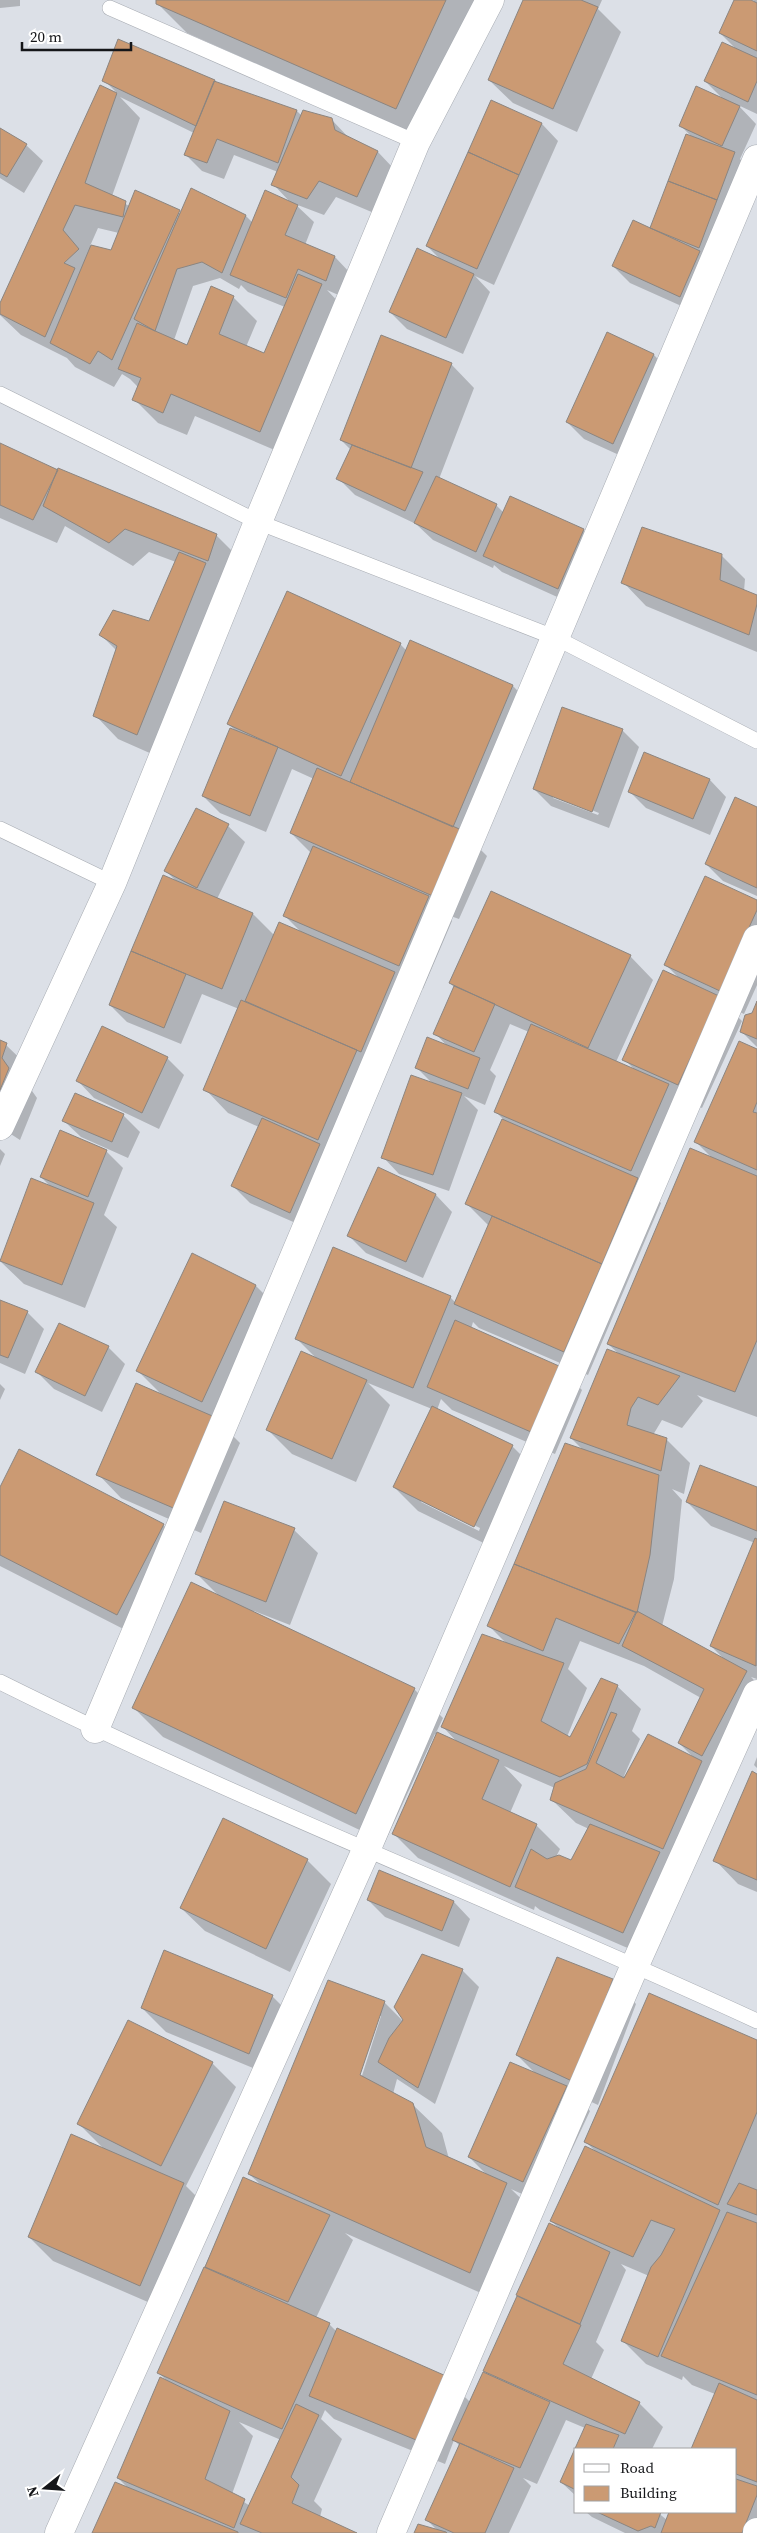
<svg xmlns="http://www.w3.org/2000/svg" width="757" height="2533" font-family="'Source Serif 4',serif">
<rect width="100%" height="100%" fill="#dce0e7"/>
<path fill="#0003" fill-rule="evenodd" d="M0 0H20V6L0 8Z
M157 0H488L425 138 187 33 158 4Z
M525 0H602L598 9 621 32 577 132 513 103 489 80Z
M735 0H748L756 4 753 0H757V114L738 105 756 124 740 159 751 170 697 313 630 283 613 266 651 230 693 138 680 125 724 100 705 81 737 50 720 33Z
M104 80 214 82 297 111 302 116 331 119 349 138 378 152 394 169 374 213 336 197 324 215 295 204 314 222 305 245 335 257 351 274 343 297 327 290 345 309 284 454 195 416 187 435 158 423 134 399 139 388 130 379 122 374 114 387 75 367 67 358 21 335 0 315V306L100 87 118 94ZM120 97 194 133 186 155 202 171 224 179 234 155 278 172 273 184 291 203 253 223 246 216 181 213 129 206 112 196 140 118ZM98 228 119 233 111 251 90 246ZM220 278 239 289 241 285 248 292 285 307 265 355 246 347 257 321 233 297 187 346 174 340 193 286Z
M492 101 542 124 558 141 494 285 475 276 490 292 463 354 407 329 390 312 442 261 427 246Z
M0 129 26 145 43 161 24 193 0 178Z
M654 355 670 372 630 460 584 439 567 422Z
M451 364 474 388 439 479 496 505 504 513 583 530 600 547 575 605 502 572 494 565 493 568 433 540 416 524 355 495 338 478 351 450 341 440Z
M0 445 58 472 216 535 240 559 161 758 118 739 95 715 116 650 101 635 150 622 176 562 149 552 133 566 65 526 57 543 0 518Z
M721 555 745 579 744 591 757 596V652L646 606 623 582Z
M287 593 401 645 407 651 411 642 513 686 536 710 478 847 487 856 459 919 445 914 452 921 423 989 400 979 307 1228 250 1203 233 1186 259 1127 228 1113 205 1089 239 1009 202 994 181 1044 127 1022 110 1005 163 877 177 882 166 871 197 809 228 826 245 842 217 899 253 914 274 935 301 932 284 915 311 853 291 833 314 779 292 769 266 832 220 813 203 796 236 731 228 724Z
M622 730 639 747 609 828 551 806 534 789ZM553 795 599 813 598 815 553 798Z
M645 753 710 780 726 797 710 835 646 808 629 791Z
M757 809V896L723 881 706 864Z
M757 901V985L744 1014 727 1006 742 1021 702 1108 682 1099 654 1196 661 1203 588 1375 479 1328 473 1322 471 1329 559 1367 582 1390 555 1454 452 1410 441 1399 437 1410 512 1446 536 1470 498 1550 418 1511 394 1487 432 1409 368 1383 390 1405 356 1482 292 1454 268 1430 316 1358 297 1339 450 1297 456 1303 489 1226 467 1204 503 1119 495 1111 529 1032 510 1024 490 1070 496 1076 485 1105 464 1096 478 1110 449 1191 399 1174 383 1157 433 1084 417 1068 448 1047 435 1033 455 988 450 983 630 956 653 980 616 1062 635 1070 624 1059 681 980 666 965ZM421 1500 480 1528 479 1531 421 1502Z
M757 1005V1047L742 1032Z
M103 1027 167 1058 184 1075 159 1129 94 1098 78 1081Z
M0 1042 6 1045 35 1073 30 1088 37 1098 20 1140 0 1127Z
M757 1050V1417L697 1395 703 1401 682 1428 662 1420 653 1435 666 1439 690 1463 684 1494 672 1489 682 1500 674 1579 662 1626 725 1660 711 1646 755 1543 711 1526 687 1502 757 1489V1679L751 1677 757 1683 646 1956 540 1910 535 1906 534 1910 418 1858 394 1834 438 1735 435 1734 385 1842 163 1737 134 1708 219 1596 197 1574 225 1502 294 1530 318 1553 290 1625 254 1611 253 1612 414 1689 443 1718 436 1733 459 1744 443 1727 508 1645 489 1626 583 1450 571 1438 620 1355 608 1344 713 1159 696 1142ZM580 1641 644 1666 701 1698 679 1743 695 1759 624 1776 640 1739 632 1731 641 1709 617 1686 571 1739 567 1737 587 1688 568 1669ZM504 1766 555 1788 552 1800 576 1823 589 1829 571 1862 556 1857 560 1849 536 1825 510 1813 522 1785Z
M123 1115 140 1132 128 1158 81 1137 64 1121Z
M60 1132 107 1152 123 1168 104 1215 117 1227 85 1308 24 1284 0 1261 52 1188 41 1177Z
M0 1149 5 1154 0 1166Z
M436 1195 452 1212 423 1278 366 1253 349 1236Z
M192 1255 256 1286 279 1309 219 1422 240 1443 201 1533 121 1498 98 1474 162 1395 138 1371Z
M0 1301 27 1312 44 1329 25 1374 0 1363Z
M108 1347 125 1364 102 1412 54 1389 37 1372Z
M0 1384 5 1389 0 1400Z
M0 1490 163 1525 187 1548 141 1638 0 1566Z
M757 1757V1768L754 1765Z
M757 1775V1892L738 1884 715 1860Z
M307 1860 331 1884 290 1972 205 1931 181 1908Z
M380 1872 454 1902 470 1919 459 1947 385 1917 368 1900Z
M558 1959 613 1980 636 2004 598 2105 572 2093 590 2111 546 2205 511 2189 536 2213 499 2301 345 2233 353 2240 316 2318 329 2324 337 2332 445 2377 470 2402 491 2377 484 2371 522 2300 518 2295 559 2228 551 2221 597 2153 585 2141 757 2041V2533H625L592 2517 586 2512H657L667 2520 671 2512H736V2449H692L715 2394 692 2385 683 2376 682 2380 646 2364 622 2340 649 2276 621 2264 626 2270 596 2342 604 2350 591 2379 639 2403 663 2427 652 2449H576L585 2428 566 2420 537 2484 523 2478 531 2486 509 2533H416L438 2531 427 2520 460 2446 454 2440 445 2464 334 2419 325 2410 321 2419 342 2439 314 2501 322 2509 320 2517 354 2533H94L129 2489 118 2478 168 2382 158 2372 244 2178 262 2186 249 2174 384 2002 406 2024 462 1970 479 1987 435 2104 397 2079 393 2094 412 2104 442 2133 449 2159 488 2176 469 2157 537 2075 517 2055ZM379 2016H381L360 2082 357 2081ZM239 2422 281 2440 250 2506 232 2494 253 2436Z
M272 1996 296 2020 272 2076 166 2032 142 2008Z
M212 2063 236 2087 186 2186 207 2207 164 2309 53 2261 29 2237 104 2149 79 2124Z
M576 2449V2496L561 2482Z"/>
<path fill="#cb9a73" stroke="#8b8580" d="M156 0H446L396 109 156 4Z
M523 0H581L598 7 553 109 488 80Z
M734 0H751L757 3V51L719 33Z
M118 39 215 80 196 126 102 81Z
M722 42 757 58V81L748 102 704 81Z
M214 81 297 110 278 163 217 139 207 163 184 155Z
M100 85 117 93 85 183 126 201 123 217 75 205 63 230 79 249 64 263 75 268 45 337 0 314V303Z
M696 86 740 106 722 146 679 126Z
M491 100 542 123 519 175 468 152Z
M303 110 332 118 335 130 378 151 357 197 319 181 307 199 271 185Z
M0 128 27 144 7 177 0 173Z
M686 134 735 152 717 200 668 181Z
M468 152 519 175 477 269 426 246Z
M668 181 717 200 699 248 650 228Z
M191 188 246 215 222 273 202 262 177 269 155 331 134 319Z
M135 190 180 210 112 360 98 351 90 364 50 343 91 245 111 250Z
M265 190 298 205 285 235 335 256 326 281 298 269 286 298 230 275Z
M633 220 700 251 680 297 612 266Z
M417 248 474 274 446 338 389 312Z
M298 274 322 284 260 432 171 394 163 413 132 400 141 378 118 369 137 323 187 345 211 286 234 296 219 334 264 353Z
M607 332 654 354 613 444 566 422Z
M381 335 452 363 411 468 340 440Z
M0 443 58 470 33 520 0 505Z
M352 445 423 472 405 511 336 479Z
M58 468 217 534 208 561 125 529 109 543 43 506Z
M436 476 497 504 476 552 414 523Z
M510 496 584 529 558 589 483 556Z
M642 527 722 554 720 580 757 595V604L749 635 621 583Z
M179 552 206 563 137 735 93 716 117 646 99 635 113 610 149 621Z
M287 591 401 643 341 776 227 724Z
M410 640 513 685 453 827 350 782Z
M562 707 623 729 592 812 533 789Z
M230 728 278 747 250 816 202 796Z
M644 752 710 779 693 819 628 792Z
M317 768 464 831 435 897 290 833Z
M735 797 757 807V888L705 864Z
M196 808 229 824 197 888 164 871Z
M313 846 429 896 399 966 283 916Z
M163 875 253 913 222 989 131 951Z
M705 876 757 900V910L720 991 664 965Z
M491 891 631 955 588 1048 449 983Z
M279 922 395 972 361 1052 245 1001Z
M131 951 186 974 164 1028 109 1005Z
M663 970 719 996 678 1085 622 1060Z
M454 986 495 1004 474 1052 433 1034Z
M241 1000 357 1050 318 1140 203 1090Z
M757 1001V1039L740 1032 745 1015 752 1013Z
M531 1024 669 1084 631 1171 494 1112Z
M102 1026 168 1057 142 1113 76 1081Z
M427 1037 480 1058 468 1089 415 1068Z
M0 1040 7 1043 2 1058 9 1068 0 1090Z
M739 1041 757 1049V1102L753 1112 757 1113V1170L694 1142Z
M411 1075 462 1093 433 1175 381 1158Z
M75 1093 124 1114 112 1142 62 1121Z
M262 1118 320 1144 290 1213 231 1186Z
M502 1119 638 1178 602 1264 465 1204Z
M60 1130 107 1150 88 1197 40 1177Z
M690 1148 757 1176V1340L735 1392 607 1344Z
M378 1167 436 1194 406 1262 347 1236Z
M31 1178 94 1203 62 1285 0 1261Z
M492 1216 602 1264 564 1352 454 1304Z
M333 1247 451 1296 413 1388 295 1339Z
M192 1253 256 1285 202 1402 136 1371Z
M0 1300 28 1311 8 1358 0 1355Z
M455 1320 559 1366 531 1432 427 1387Z
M59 1323 109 1346 85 1396 35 1372Z
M607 1349 680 1376 658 1405 638 1397 631 1408 627 1425 667 1438 661 1471 570 1438Z
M301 1351 367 1380 332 1459 266 1430Z
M136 1383 217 1418 178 1510 96 1475Z
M432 1406 513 1445 474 1527 393 1487Z
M565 1443 659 1475 650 1555 637 1613 514 1564Z
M19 1449 164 1524 117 1615 0 1555V1487Z
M700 1465 757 1487V1531L686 1502Z
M224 1501 295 1528 266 1602 195 1574Z
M755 1538 757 1539 756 1666 710 1646Z
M514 1564 636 1612 619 1644 556 1618 543 1651 487 1626Z
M191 1582 415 1688 356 1814 132 1708Z
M637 1611 747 1671 702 1756 678 1743 704 1689 622 1646Z
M482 1634 564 1663 541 1721 570 1737 601 1678 618 1685 587 1764 560 1777 441 1727Z
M611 1712 617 1714 596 1763 624 1778 648 1734 702 1761 663 1849 550 1800 555 1783 586 1769Z
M437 1732 499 1760 482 1799 537 1824 510 1887 392 1834Z
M752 1771 757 1774V1880L713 1861Z
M223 1818 308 1859 266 1949 180 1908Z
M590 1824 660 1852 623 1933 515 1887 531 1849 547 1859 559 1855 571 1860Z
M379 1870 454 1901 442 1931 367 1900Z
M164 1950 273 1995 249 2054 141 2008Z
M422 1954 463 1969 418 2088 378 2062 389 2038 403 2020 394 2007Z
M557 1957 613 1979 574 2082 516 2055Z
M328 1980 385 2001 360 2075 413 2103 426 2147 507 2183 470 2273 248 2174Z
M649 1993 757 2040V2112L718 2205 584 2142Z
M128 2020 213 2062 161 2166 77 2124Z
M510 2062 567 2086 523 2182 468 2157Z
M71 2134 184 2183 140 2286 28 2237Z
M585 2146 720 2210 658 2357 621 2341 651 2267 661 2255 675 2229 651 2220 633 2257 550 2221Z
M243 2177 330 2215 288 2302 205 2267Z
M739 2183 757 2190V2215L727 2204Z
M727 2212 757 2223V2395L661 2356Z
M549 2223 610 2252 580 2324 516 2295Z
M204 2267 330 2323 282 2429 157 2373Z
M517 2296 581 2325 563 2364 640 2402 625 2434 483 2371Z
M337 2328 446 2376 421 2442 309 2396Z
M483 2372 550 2402 520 2468 452 2440Z
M160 2377 230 2411 205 2479 245 2499 234 2528 117 2478Z
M719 2383 757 2400V2482L736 2474V2449H691Z
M296 2404 319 2415 291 2477 299 2485 292 2503 357 2533H262L240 2524Z
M586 2424 619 2435 613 2449H576V2490L560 2482Z
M460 2443 514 2468 485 2533H454L425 2520Z
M736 2479 757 2486V2495L742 2533H661L669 2512H736Z
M115 2482 238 2532V2533H92Z
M597 2512H661L655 2528 651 2526 638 2531Z
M418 2524 446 2532 447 2533H414Z"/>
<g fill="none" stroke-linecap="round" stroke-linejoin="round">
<defs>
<path id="service" d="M110 8 416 142
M0 394 258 522 556 638 757 741
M0 829 112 883
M0 1682C247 1805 506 1905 757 2021"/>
<path id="minor" d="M0 1126 112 883 258 522 416 142 490 0
M95 1729 757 159
M59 2533 367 1848 757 939
M391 2533 635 1965 757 1694
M757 2533V2532"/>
</defs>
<use href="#service" stroke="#a8acb3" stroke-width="16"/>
<use href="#minor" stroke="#a8acb3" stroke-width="29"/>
<use href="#service" stroke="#fff" stroke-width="15"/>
<use href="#minor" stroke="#fff" stroke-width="28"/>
</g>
<rect x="574" y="2448" width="162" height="65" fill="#ffffff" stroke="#a1a2a3"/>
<rect x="584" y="2464" width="25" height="8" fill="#ffffff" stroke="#a1a2a3"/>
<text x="620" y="2473" font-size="15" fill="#151619">Road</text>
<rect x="584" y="2486" width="25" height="15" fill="#cb9a73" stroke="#a1a2a3"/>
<text x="620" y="2498" font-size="15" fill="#151619">Building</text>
<g transform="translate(45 2488) rotate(253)" stroke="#ffffff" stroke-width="4" paint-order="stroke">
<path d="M0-4L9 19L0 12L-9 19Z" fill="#151619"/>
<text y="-8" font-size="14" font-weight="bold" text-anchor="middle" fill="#151619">N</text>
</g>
<path d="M22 42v8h109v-8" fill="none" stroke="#151619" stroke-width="2.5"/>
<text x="30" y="42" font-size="15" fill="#151619" stroke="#ffffff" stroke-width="4" paint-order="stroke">20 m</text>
</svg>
